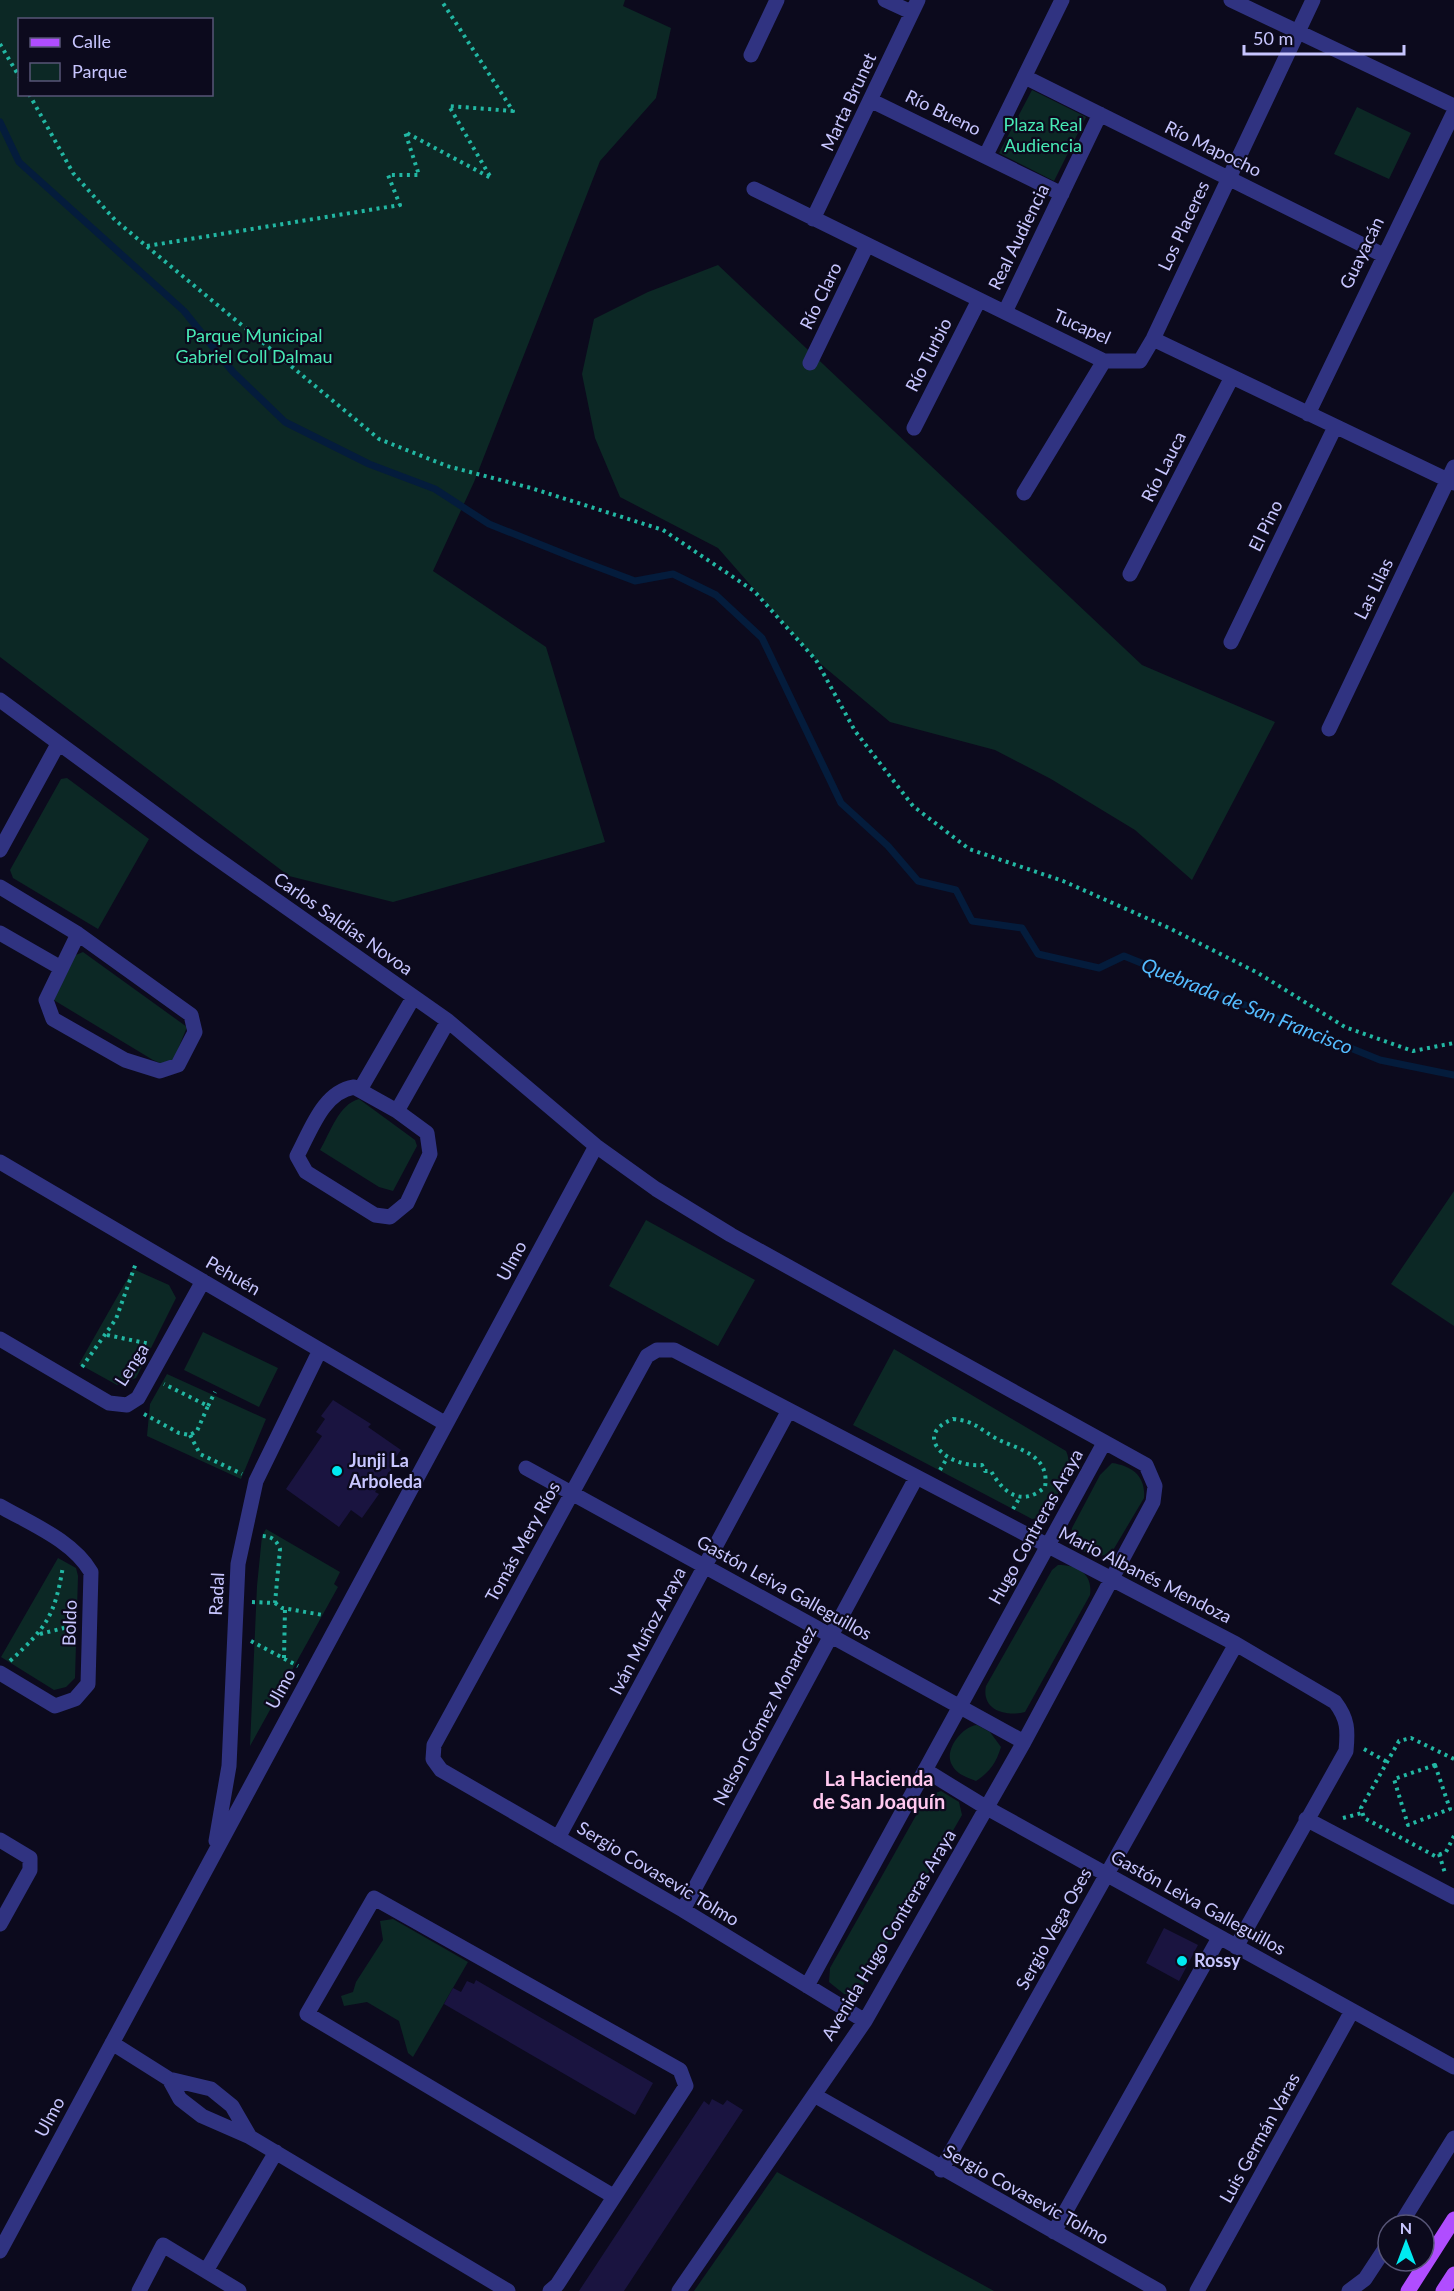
<svg xmlns="http://www.w3.org/2000/svg" width="1454" height="2291" font-family="Lato,sans-serif">
<rect width="100%" height="100%" fill="#0c0a1d"/>
<path fill="#0c2825" fill-rule="evenodd" d="M0 0H625L623 6 671 28 656 98 600 161 474 482 433 571 546 647 605 842 393 902 289 876 0 657ZM20 20H212V94H20Z
M1032 90 1086 117 1054 181 999 153Z
M1357 107 1411 133 1389 179 1334 154Z
M718 265 1142 665 1275 722 1192 880 1135 830 1051 779 995 750 890 722 816 660 718 548 620 497 595 438 582 374 594 319 648 292Z
M67 778 149 839 98 929 13 878 10 870 61 779Z
M83 952 187 1027 174 1059 167 1066 153 1060 52 999 71 957Z
M359 1099 415 1140 417 1146 393 1191 379 1187 320 1150C330 1133 339 1104 359 1099Z
M1454 1191V1326L1391 1284Z
M646 1220 755 1280 718 1346 609 1286Z
M133 1269 169 1285 176 1298 136 1378 117 1385 79 1364Z
M203 1332 278 1368 259 1407 184 1370Z
M894 1349 1066 1451C1077 1474 1054 1498 1042 1517L1032 1519 853 1425Z
M167 1374 266 1419 241 1479 147 1436 150 1404Z
M1112 1463C1133 1466 1146 1477 1144 1498L1112 1552C1100 1559 1091 1555 1078 1549L1071 1534 1072 1528 1100 1475Z
M266 1529 340 1572 334 1584 338 1587 250 1746 257 1586 262 1536Z
M58 1558 76 1568 78 1576 75 1678 66 1687 54 1690 1 1657Z
M1058 1565C1077 1565 1093 1573 1090 1595L1025 1712C1006 1717 981 1710 986 1686L1052 1570Z
M977 1725 990 1732 1001 1747C996 1763 990 1772 976 1781 968 1778 956 1774 952 1765 943 1750 963 1726 977 1725Z
M941 1791 959 1802 962 1815 861 1989 855 1994H844L829 1982 830 1968 927 1796Z
M393 1919 468 1962 413 2057 408 2053 399 2021 367 2002 344 2006 341 1996 353 1992 356 1982 383 1940 380 1921Z
M777 2172 994 2291H694Z"/>
<g fill="none" stroke-linecap="round" stroke-linejoin="round">
<path stroke="#041c3c" stroke-width="7" d="M0 122 19 162 184 311 233 372 285 422 369 464 435 489 489 524 574 558 635 581 673 574 716 595 762 638 841 803 888 846 918 881 956 890 972 921 1022 928 1038 954 1099 968 1124 956 1380 1060 1454 1075"/>
</g>
<path fill="#1a1440" d="M333 1400 371 1424 368 1427 401 1450 392 1462 395 1464 375 1492 379 1494 362 1518 351 1510 339 1527 286 1489 322 1436 316 1432 325 1419 321 1416Z
M1164 1928 1198 1945 1179 1981 1146 1963Z
M476 1980 653 2083 635 2115 444 2004 453 1988 461 1992 467 1981 474 1984Z
M712 2099 723 2105 727 2100 743 2110 624 2291H579L704 2101 709 2105Z"/>
<g fill="none" stroke-linecap="round" stroke-linejoin="round">
<path stroke="#22b7a3" stroke-width="4" stroke-dasharray="3 4.5" stroke-linecap="butt" d="M0 44 20 78
M29 94 73 173 115 220 379 439 447 466 531 488 663 530 754 591 816 660 855 731 913 806 969 849 1063 881 1169 928 1258 973 1345 1027 1413 1051 1454 1043
M147 246 400 205 388 175H419L405 132 491 178 449 106 513 111 441 0
M107 1335 150 1344
M82 1367 116 1319 136 1263
M208 1406 215 1392
M144 1414 179 1433 190 1435 197 1431 208 1406 164 1384
M953 1419C976 1421 980 1430 999 1440 1021 1450 1050 1456 1045 1487 1022 1507 1004 1494 991 1471H985L982 1465C949 1468 910 1436 953 1419Z
M190 1435 200 1454 242 1474
M940 1470 947 1458
M1013 1509 1020 1497
M252 1602 275 1603 280 1549C276 1539 271 1536 260 1536
M275 1603 282 1608 323 1615
M40 1634 64 1628 72 1622
M251 1641 298 1666
M284 1658 285 1608
M10 1661C46 1628 55 1616 63 1566
M1364 1749 1387 1762
M1454 1759 1411 1738 1399 1741 1361 1808 1364 1818 1435 1856 1446 1852 1454 1836
M1435 1765 1450 1809 1408 1825 1394 1779Z
M1343 1818 1362 1813
M1439 1854 1445 1873"/>
<path stroke="#303381" stroke-width="15" d="M885 0 911 12
M1231 0 1454 106
M751 55 777 0
M1025 77 1383 255
M872 101 1062 194
M986 155 1062 0
M754 189 1104 361H1140L1153 339 1313 0
M813 219 918 0
M1005 312 1100 114
M1153 339 1454 483
M810 363 867 245
M1308 414 1454 112
M914 428 979 300
M1024 493 1104 361
M1130 574 1232 377
M1231 642 1335 427
M0 700 199 846 448 1021 596 1146 656 1189 731 1235 1146 1465 1155 1486 1153 1502 1024 1742 865 2021 679 2291
M1329 729 1454 467
M0 850 58 744
M0 887 78 934 191 1015 195 1032 178 1065 160 1071 125 1060 53 1019 46 1000 78 934
M0 933 61 968
M354 1087 397 1111 427 1133 430 1154 407 1203 390 1217 375 1215 306 1172 297 1156C311 1130 323 1092 354 1087Z
M361 1088 413 998
M397 1111 448 1021
M0 1162 446 1424
M0 1339 109 1403 127 1405 138 1398 203 1281
M526 1468 1024 1742
M0 1506C31 1524 72 1540 91 1572L88 1684 75 1699 55 1706 0 1673
M925 1770 987 1808 1454 2067
M1306 1819 1454 1897
M558 1838 789 1410
M0 1840 30 1858V1870L0 1924
M216 1841 229 1766 238 1564 256 1481 320 1350
M683 1910 916 1478
M807 1986 1104 1443
M865 2021 683 1910 441 1770 433 1759 434 1745 647 1356 657 1350H674L1236 1644 1335 1702C1348 1719 1348 1730 1346 1751L1236 1947
M112 2043 169 2079 211 2089 232 2106 250 2137
M169 2079 180 2099 202 2116 250 2137 508 2291
M814 2095 1159 2291
M941 2170 1236 1644
M1400 2225 1454 2138
M1054 2232 1219 1938
M0 2251 596 1146
M206 2271 276 2152
M139 2291 163 2245 239 2291
M550 2291 557 2285 686 2086 680 2070 374 1898 307 2014 613 2196
M1197 2291 1352 2011
M1349 2291 1365 2279 1388 2244"/>
<path stroke="#b04dff" stroke-width="15" d="M1408 2291 1454 2219
M1443 2291 1454 2274"/>
</g>
<g fill="#00eaf1" stroke="#0c0a1d" stroke-width="2">
<circle cx="337" cy="1471" r="6"/>
<circle cx="1182" cy="1961" r="6"/>
</g>
<g text-anchor="middle" stroke-width="4.5" stroke-linejoin="round" paint-order="stroke">
<g font-size="18" fill="#c8c6ff" stroke="#0c0a1d">
<text transform="translate(849 102) rotate(-65)" y="6">Marta Brunet</text>
<text transform="translate(943 113) rotate(26)" y="6">Río Bueno</text>
<text transform="translate(1213 149) rotate(26)" y="6">Río Mapocho</text>
<text transform="translate(1184 226) rotate(-65)" y="6">Los Placeres</text>
<text transform="translate(1019 237) rotate(-64)" y="6">Real Audiencia</text>
<text transform="translate(1362 253) rotate(-64)" y="6">Guayacán</text>
<text transform="translate(821 296) rotate(-64)" y="6">Río Claro</text>
<text transform="translate(1082 327) rotate(24)" y="6">Tucapel</text>
<text transform="translate(929 355) rotate(-63)" y="6">Río Turbio</text>
<text transform="translate(1164 467) rotate(-63)" y="6">Río Lauca</text>
<text transform="translate(1266 526) rotate(-64)" y="6">El Pino</text>
<text transform="translate(1374 589) rotate(-64)" y="6">Las Lilas</text>
<text transform="translate(343 924) rotate(35)" y="6">Carlos Saldías Novoa</text>
<text transform="translate(512 1261) rotate(-62)" y="6">Ulmo</text>
<text transform="translate(233 1276) rotate(30)" y="6">Pehuén</text>
<text transform="translate(132 1365) rotate(-57)" y="6">Lenga</text>
<text transform="translate(1036 1527) rotate(-61)" y="6">Hugo Contreras Araya</text>
<text transform="translate(523 1542) rotate(-61)" y="6">Tomás Mery Ríos</text>
<text transform="translate(1145 1575) rotate(27)" y="6">Mario Albanés Mendoza</text>
<text transform="translate(784 1588) rotate(29)" y="6">Gastón Leiva Galleguillos</text>
<text transform="translate(217 1594) rotate(-87)" y="6">Radal</text>
<text transform="translate(70 1623) rotate(-88)" y="6">Boldo</text>
<text transform="translate(648 1631) rotate(-62)" y="6">Iván Muñoz Araya</text>
<text transform="translate(281 1689) rotate(-62)" y="6">Ulmo</text>
<text transform="translate(765 1716) rotate(-62)" y="6">Nelson Gómez Monardez</text>
<text transform="translate(658 1874) rotate(31)" y="6">Sergio Covasevic Tolmo</text>
<text transform="translate(1198 1903) rotate(29)" y="6">Gastón Leiva Galleguillos</text>
<text transform="translate(1054 1929) rotate(-61)" y="6">Sergio Vega Oses</text>
<text transform="translate(889 1935) rotate(-59)" y="6">Avenida Hugo Contreras Araya</text>
<text transform="translate(50 2117) rotate(-62)" y="6">Ulmo</text>
<text transform="translate(1260 2138) rotate(-61)" y="6">Luis Germán Varas</text>
<text transform="translate(1026 2195) rotate(29)" y="6">Sergio Covasevic Tolmo</text>
</g>
<g font-size="18" fill="#48e9b5" stroke="#0c0a1d">
<text x="1043" y="131">Plaza Real<tspan x="1043" dy="21">Audiencia</tspan></text>
<text x="254" y="342">Parque Municipal<tspan x="254" dy="21">Gabriel Coll Dalmau</tspan></text>
</g>
<g font-size="18" font-weight="bold" fill="#c8c6ff" stroke="#0c0a1d" text-anchor="start">
<text x="349" y="1467">Junji La<tspan x="349" dy="21">Arboleda</tspan></text>
<text x="1194" y="1967">Rossy</text>
</g>
<g font-size="20" font-style="italic" fill="#54bcff" stroke="#0c0a1d">
<text transform="translate(1247 1006) rotate(22)" y="7">Quebrada de San Francisco</text>
</g>
<g font-size="20" font-weight="bold" fill="#ffc8ef" stroke="#0c0a1d">
<text x="879" y="1786">La Hacienda<tspan x="879" dy="23">de San Joaquín</tspan></text>
</g>
</g>
<rect x="18" y="18" width="195" height="78" fill="#0c0a1d" stroke="#575577" stroke-width="1.5"/>
<rect x="30" y="38" width="30" height="9" fill="#b04dff" stroke="#575577" stroke-width="1.5"/>
<text x="72" y="48" font-size="18" fill="#c8c6ff">Calle</text>
<rect x="30" y="63" width="30" height="18" fill="#0c2825" stroke="#575577" stroke-width="1.5"/>
<text x="72" y="78" font-size="18" fill="#c8c6ff">Parque</text>
<g transform="translate(1406 2243)"><circle r="28" fill="#0c0a1d" stroke="#575577" stroke-width="1.5"/>
<path d="M0-4.5L10 22L0 15L-10 22Z" fill="#00eaf1"/>
<text y="-9" font-size="16" font-weight="bold" text-anchor="middle" fill="#c8c6ff">N</text>
</g>
<path d="M1244 45v9h160v-9" fill="none" stroke="#c8c6ff" stroke-width="3"/>
<text x="1253" y="45" font-size="18" fill="#c8c6ff" stroke="#0c0a1d" stroke-width="4.5" paint-order="stroke">50 m</text>
</svg>
